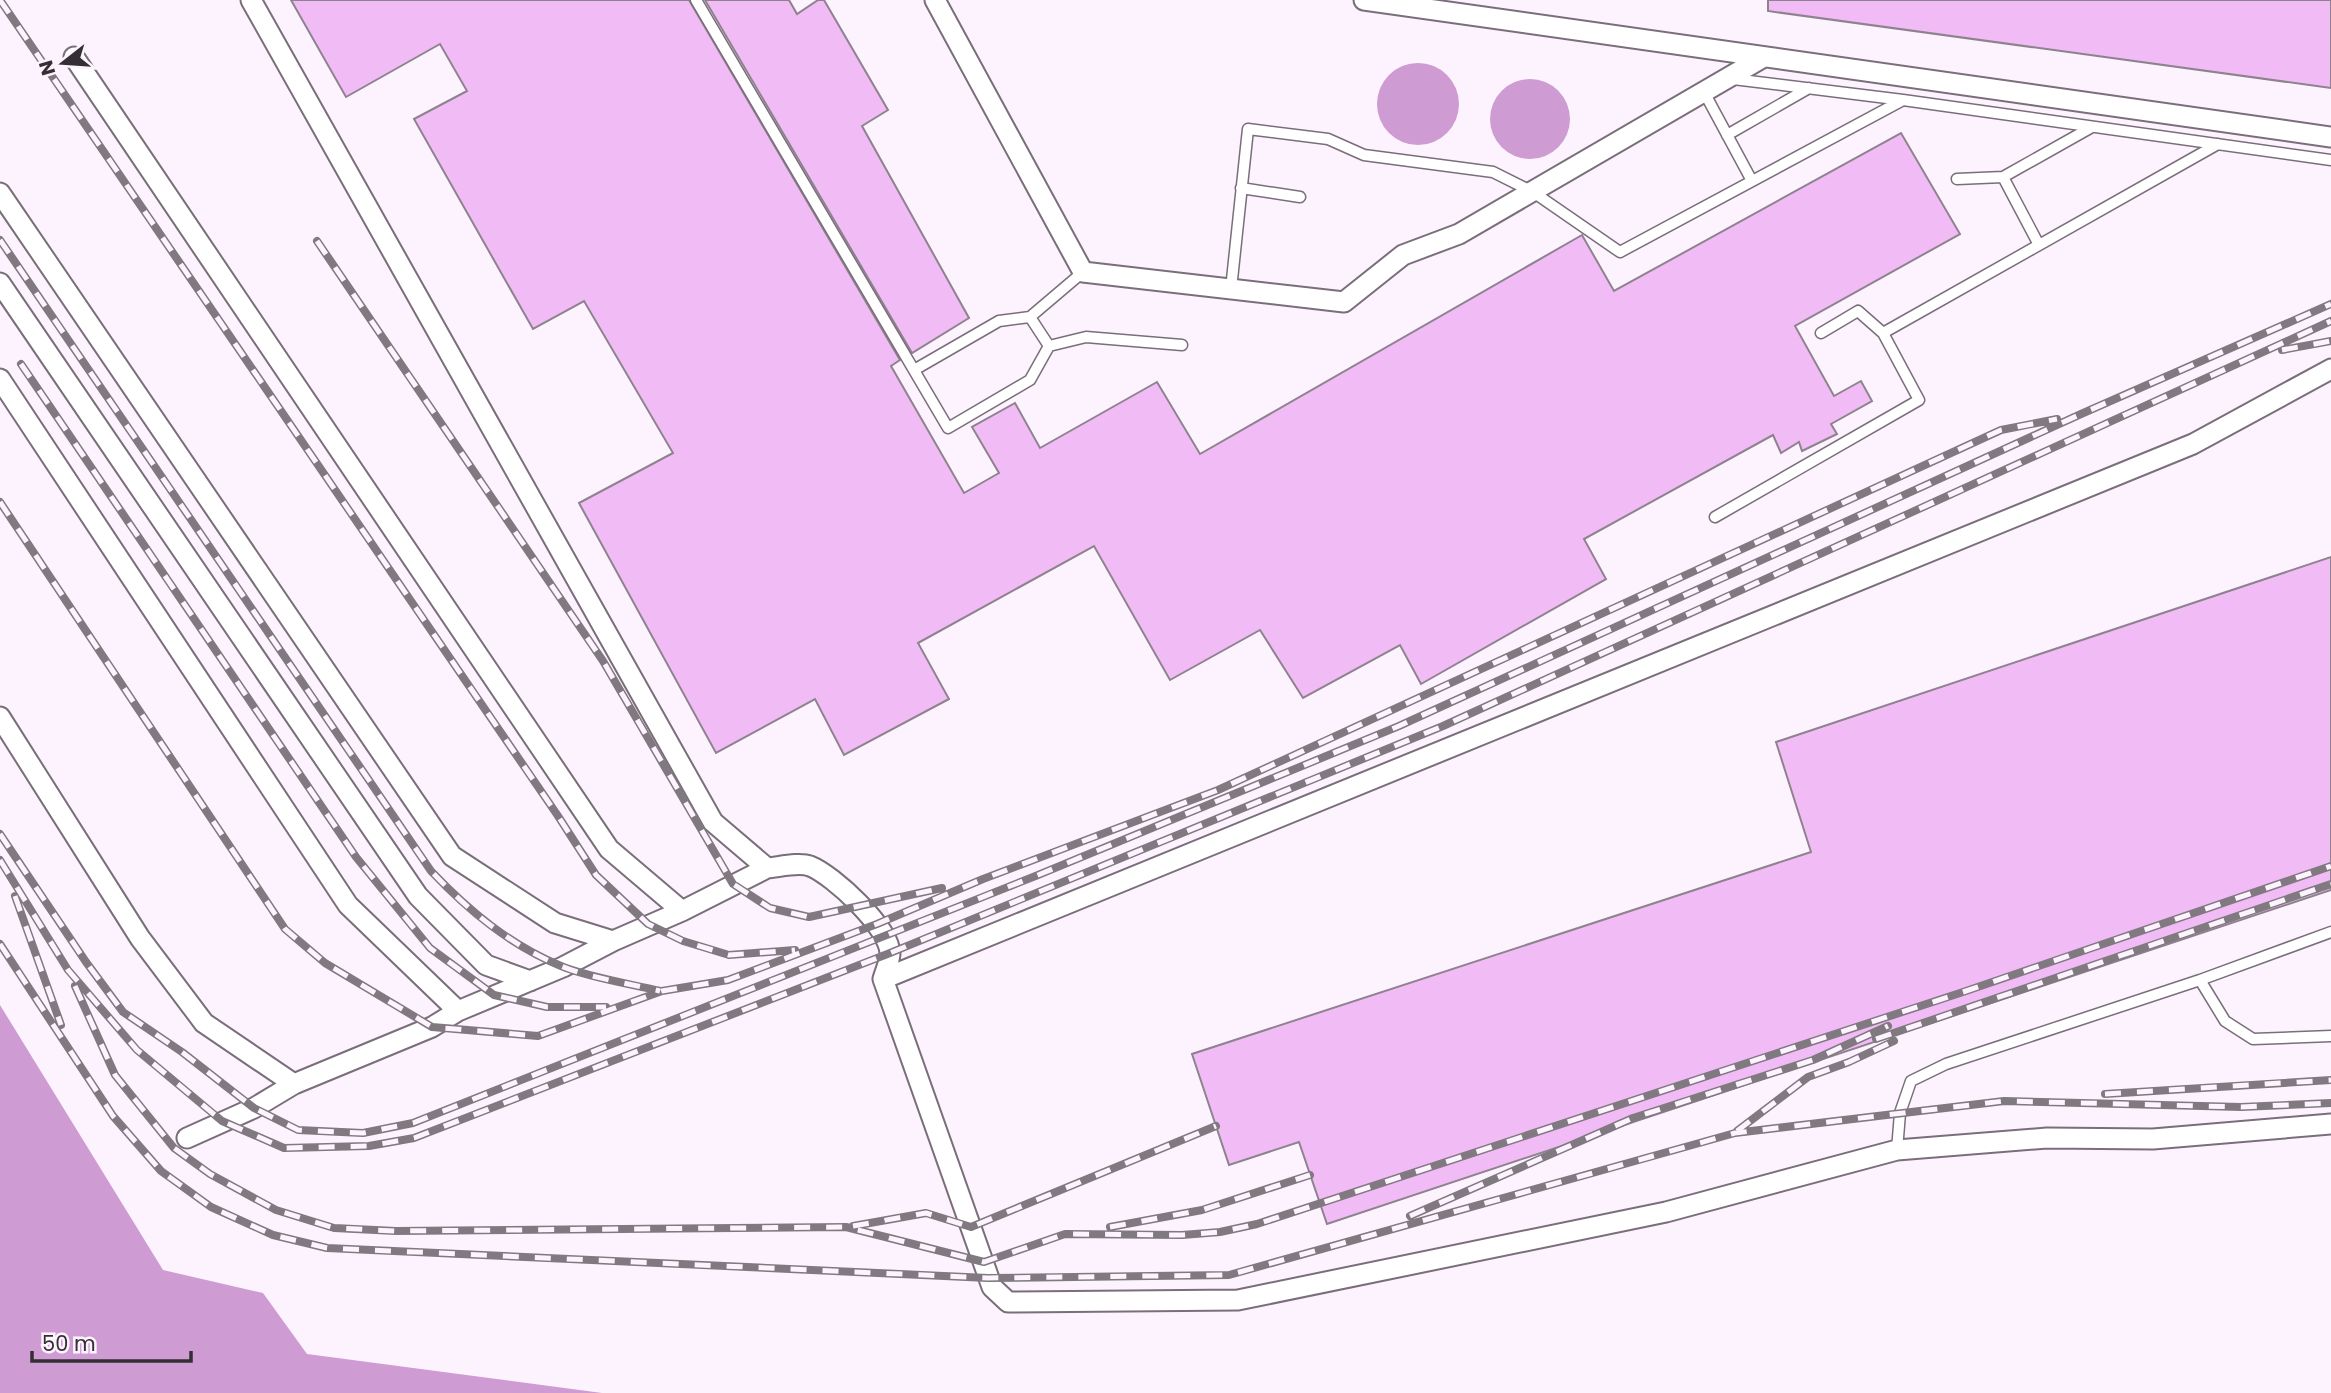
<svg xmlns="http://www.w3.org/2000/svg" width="2331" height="1393" font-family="Poppins,sans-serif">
<rect width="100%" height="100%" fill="#fdf3fe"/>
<path fill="#ce9bd2" d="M1377 104a41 41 0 1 1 82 0a41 41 0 1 1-82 0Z
M1490 119a40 40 0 1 1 80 0a40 40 0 1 1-80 0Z
M0 1005 163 1270 263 1293 307 1354 602 1393H0Z"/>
<path fill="#f1bcf5" stroke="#8e828e" stroke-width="2" d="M291 0H689L900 360 891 366 964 493 999 473 972 427 1015 403 1040 448 1157 382 1200 454 1582 235 1614 291 1901 133 1960 234 1795 326 1834 396 1861 381 1872 401 1831 424 1837 434 1802 451 1799 442 1781 453 1773 435 1584 539 1606 579 1421 684 1400 645 1303 698 1260 630 1170 680 1094 546 918 643 949 699 844 755 815 699 716 753 579 503 673 453 584 301 533 329 414 119 467 91 440 44 346 97Z
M705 0H789L797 14 818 0H824L888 110 862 126 969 318 912 353Z
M1768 0H2331V88L1768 11Z
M2331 557V890L1327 1224 1299 1142 1229 1165 1192 1054 1811 852 1776 742Z"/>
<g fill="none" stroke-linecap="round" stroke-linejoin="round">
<defs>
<path id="lane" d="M696 0 948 428 1030 380 1049 346 1086 337 1182 345
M1704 92 1752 181
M1903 100 2331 160
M1727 135 1809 88
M2003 177 2092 127
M1957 179 2003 177 2039 245
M1241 188 1300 197
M1231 289 1248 129 1328 139 1364 155 1493 172 1533 192 1620 252 1903 100 1733 79
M1030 317 1049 346
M1883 333 2218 144
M914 370 999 321 1030 317 1083 272
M1715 517 1919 400 1883 333 1858 311 1821 333
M2200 980 2225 1021 2253 1039 2331 1036
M1897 1150 1900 1113 1911 1081 1946 1064 2200 980 2331 932"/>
<path id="street" d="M251 0 713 822 767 868C779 867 799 862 810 866 833 875 889 927 890 953 890 961 885 972 883 979L992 1287 1008 1302 1238 1300 1666 1212 1897 1150 2047 1138 2153 1139 2331 1124
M935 0 1083 272 1344 302 1403 255 1459 234 1762 58
M1364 0 2331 137
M74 57 609 849 682 911
M0 193 452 856 555 923 613 941
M0 283 418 896 486 965 530 981
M0 379 348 905 458 1011
M0 717 140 938 204 1023 294 1084
M883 979 2193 444 2331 369
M187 1138 254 1108 294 1084 432 1027 458 1011 563 967 613 941 682 911 767 868"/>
</defs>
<use href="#lane" stroke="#796e7a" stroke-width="13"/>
<use href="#street" stroke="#796e7a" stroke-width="23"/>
<use href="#lane" stroke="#fff" stroke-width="10"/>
<use href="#street" stroke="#fff" stroke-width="19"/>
<defs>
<path id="rail" d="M0 0 558 816 596 875 648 924 683 941 729 955 795 950
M0 240 431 871C469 911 510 945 561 966 587 977 631 984 660 991
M317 241 603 661 733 884 770 908 809 917 942 888
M2282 350 2331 341
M21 364 356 857 430 948 494 995 547 1007H606
M0 502 285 929 325 963 432 1027 538 1036 662 991 728 980 877 924 983 879 1218 790 2001 430 2057 419
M0 834 86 962 123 1012 182 1052 254 1108 298 1130 363 1133 413 1123 1038 875 1399 726 2081 414 2331 304
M0 860 68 970 137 1050 222 1121 284 1148 369 1146 414 1138 890 953 1443 726 2331 321
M15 896 61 1025
M0 944 113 1116 161 1171 211 1207 273 1235 327 1248 988 1278 1229 1275 1735 1133 2004 1101 2241 1107 2331 1103
M75 986 115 1075 174 1148 210 1174 276 1210 334 1228 396 1231 846 1227 984 1262 1065 1234 1182 1235 1220 1232 1257 1224 1963 992 2331 866
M1876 1039 2331 884
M2105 1094 2331 1080
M1737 1131 1808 1077 1849 1062 1894 1041
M1410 1216 1633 1118 1813 1060 1888 1026
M853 1226 926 1213 971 1227 1216 1126
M1110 1227 1202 1210 1310 1175"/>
</defs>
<use href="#rail" stroke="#807980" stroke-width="8"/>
<use href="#rail" stroke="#fdf3fe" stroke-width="5" stroke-dasharray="16" stroke-linecap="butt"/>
</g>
<g transform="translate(63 63) rotate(253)" stroke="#fdf3fe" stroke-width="5" paint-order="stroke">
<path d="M0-5L12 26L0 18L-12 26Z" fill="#342f34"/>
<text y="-10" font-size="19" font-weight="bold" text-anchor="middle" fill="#342f34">N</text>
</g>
<path d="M32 1351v10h159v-10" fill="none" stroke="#342f34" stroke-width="3.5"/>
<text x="42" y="1351" font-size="21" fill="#342f34" stroke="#fdf3fe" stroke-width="5" paint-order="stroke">50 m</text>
</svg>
